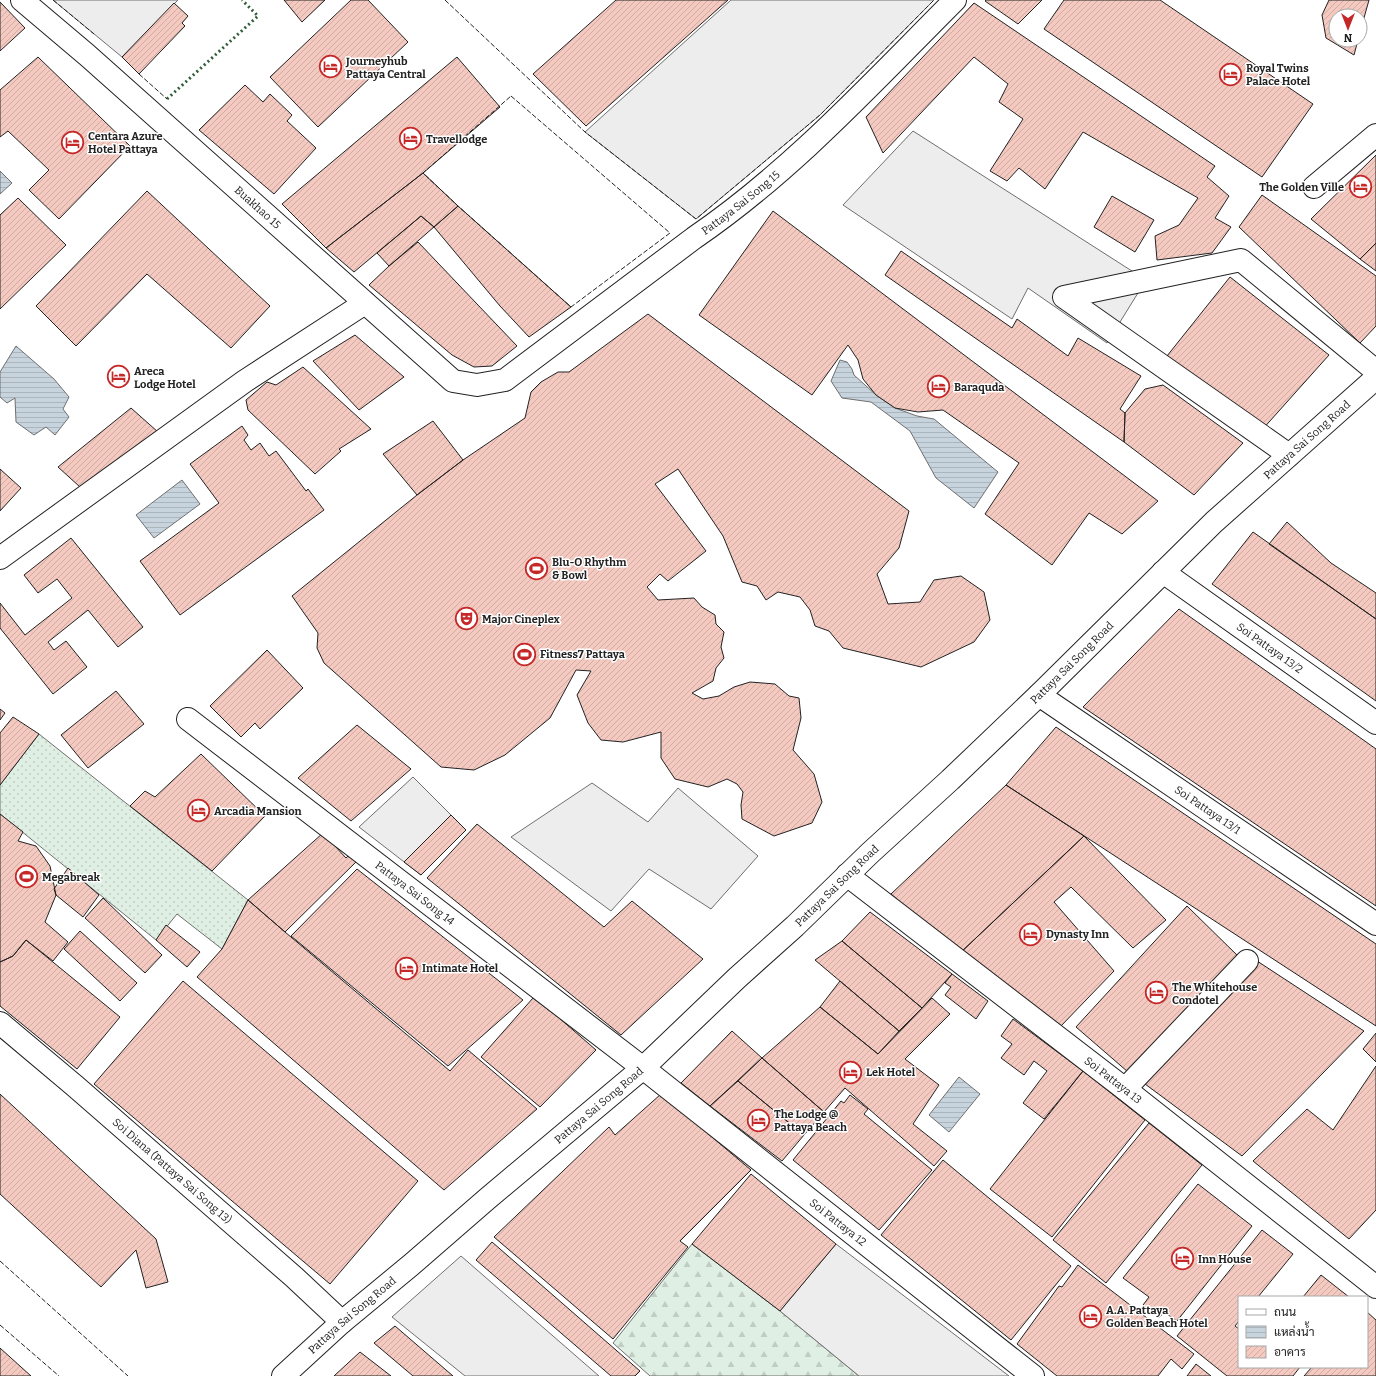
<svg xmlns="http://www.w3.org/2000/svg" width="1376" height="1376" font-family="Bitter,Sarabun,serif">
<defs>
<pattern id="grass-dots" width="8" height="8" patternUnits="userSpaceOnUse"><rect width="8" height="8" fill="#e0efe3"/><path d="M2 2h.1M6 6h.1" fill="none" stroke="#c0cdc2" stroke-width="1.8" stroke-linecap="round"/></pattern>
<pattern id="forest-firs" width="22" height="20" patternUnits="userSpaceOnUse"><rect width="22" height="20" fill="#e0efe3"/><path d="M5 1l3.5 6h-7zM16 11l3.5 6h-7z" fill="#c0cdc2"/></pattern>
<pattern id="water-rules" width="6" height="5" patternUnits="userSpaceOnUse"><rect width="6" height="5" fill="#c7d3dd"/><path d="M0 2.5h6" fill="none" stroke="#abb5bd"/></pattern>
<pattern id="building-hatch" width="6" height="6" patternUnits="userSpaceOnUse"><rect width="6" height="6" fill="#f3c9c0"/><path d="M-1 1l2-2M0 6l6-6M5 7l2-2" fill="none" stroke="#d0aca5"/></pattern>
</defs>
<rect width="100%" height="100%" fill="#fff"/>
<path fill="url(#grass-dots)" stroke="#6f6f6f" d="M39 734 248 900 222 949 177 914 156 940 0 814V785Z"/>
<path fill="url(#forest-firs)" stroke="#6f6f6f" d="M692 1244 780 1311 859 1376H650L613 1343Z"/>
<path fill="#ededed" stroke="#6f6f6f" d="M53 0H178L122 57Z
M731 0H934L820 115 696 219 585 132Z
M913 131 1146 280 1107 343 1028 288 1012 319 843 205Z
M413 777 466 830 421 875 359 827Z
M592 783 648 822 678 788 758 856 711 909 649 869 611 911 511 837Z
M836 1244 1009 1376H859L780 1311Z
M461 1256 599 1376H465L392 1317Z"/>
<path fill="url(#water-rules)" stroke="#6f6f6f" d="M0 171 12 183 0 194Z
M16 346 54 379 69 397 63 409 69 417 55 435 46 427 34 435 16 422 15 398 7 403 0 397V372Z
M840 360 847 362 852 369 854 375 876 395 895 408 917 416 934 419 998 472 974 508 936 478 910 431 871 402 842 398 831 381Z
M182 480 200 504 154 538 136 515Z
M959 1077 980 1094 949 1132 929 1115Z"/>
<path fill="url(#building-hatch)" stroke="#222" d="M284 0H325L302 22Z
M351 0H368L408 42 318 127 270 77Z
M616 0H728L586 126 533 74Z
M986 0H1042L1018 24 985 1Z
M1064 0H1160L1313 104 1262 177 1044 29Z
M1329 0H1369L1360 32V16H1336V40H1358L1354 55 1326 38 1322 15Z
M0 2 25 28 0 51Z
M174 3 188 16 182 23 185 26 139 74 122 57Z
M974 3 1215 166 1207 177 1229 196 1215 218 1231 227 1212 253 1157 260 1155 236 1179 225 1198 198 1083 132 1045 189 1019 168 1007 181 990 171 1023 119 999 102 1008 84 974 57 883 153 866 117Z
M38 57 130 146 59 219 29 190 49 170 8 131 0 137V90Z
M457 57 500 107 423 173 326 248 282 204Z
M245 85 263 102 270 94 292 115 287 121 316 148 274 194 199 130Z
M1376 155V243L1360 259 1311 219Z
M423 173 458 206 434 227 421 216 354 272 326 248Z
M147 191 270 306 231 348 147 274 76 346 36 306Z
M1262 195 1376 276V326L1360 343 1239 227Z
M1112 196 1154 220 1135 252 1094 227Z
M18 198 66 245 0 309V215Z
M458 206 571 307 529 337 500 306 434 227Z
M773 211 1158 501 1122 534 1089 513 1052 565 985 514 1019 463 943 410 918 412 895 408 876 395 863 379 858 360 848 345 812 395 699 315Z
M421 216 434 227 389 266 377 253Z
M418 242 517 346 492 366 474 367 452 355 369 285 389 266Z
M1376 243V271L1360 259Z
M901 251 1012 328 1017 319 1068 356 1078 338 1141 376 1120 409 1125 413 1124 442 885 275Z
M1230 277 1329 355 1261 431 1167 356Z
M648 314 909 511 899 548 877 574 888 604 920 602 934 580 961 576 984 592 990 620 974 642 921 667 843 648 829 631 815 626 810 610 800 597 778 592 766 600 757 586 742 582 723 536 678 469 655 484 706 551 668 581 660 574 647 587 658 600 694 598 702 607 715 615 716 624 724 632 721 647 724 658 716 668 713 681 692 693 703 699 719 696 734 687 750 682 775 684 789 696 799 698 801 718 793 750 814 774 822 802 812 823 774 836 742 819 741 805 743 792 737 784 727 779 708 787 675 779 661 758V732L623 742 601 740 588 723 577 695 591 671 576 670 550 718 505 755 474 770 441 767 324 663 317 648 318 633 292 596 417 495 463 460 525 418 531 392 541 382 558 372H569Z
M355 335 404 377 359 410 313 361Z
M303 367 371 429 339 449 341 451 315 474 248 410 246 400 267 382 276 385Z
M1163 385 1243 443 1194 495 1124 442 1125 413 1145 389Z
M131 408 158 432 80 487 58 467Z
M433 421 463 460 417 495 383 454Z
M242 426 248 435 244 440 251 450 260 443 269 456 276 451 306 491 308 489 324 510 180 615 140 561 219 503 190 464Z
M0 469 21 488 0 511Z
M1287 522 1331 563 1376 593V619L1269 544Z
M1253 532 1376 619V701L1212 584Z
M71 538 143 627 118 647 88 610 48 642 54 650 66 641 87 667 53 694 0 628V603L25 635 72 598 57 579 38 593 24 575Z
M1179 609 1376 749V906L1083 707Z
M267 650 303 688 260 729 255 723 241 737 210 706Z
M116 691 144 724 88 768 61 735Z
M0 709 5 713 0 720Z
M13 717 39 734 0 785V733Z
M357 725 411 769 351 821 298 778Z
M1056 727 1376 944V1026L1006 785Z
M201 754 265 816 212 871 130 806 145 791 155 797Z
M1006 785 1084 836 959 954 891 894Z
M0 814 23 832 18 841 36 846 50 866 56 895 45 922 68 942 53 961 26 940 13 956 0 962Z
M451 815 466 830 421 875 404 862Z
M477 824 604 927 632 901 703 959 621 1035 427 878Z
M323 833 346 858 351 853 358 860 285 932 248 900Z
M1084 836 1166 920 1133 948 1071 887 1054 902 1114 971 1060 1027 959 954Z
M68 868 99 895 83 917 56 895 54 889Z
M357 869 523 1000 448 1066 291 936Z
M103 898 162 955 145 973 85 918Z
M248 900 285 932 450 1071 468 1050 537 1109 444 1190 197 977 222 949Z
M1187 906 1240 958 1128 1072 1076 1027Z
M870 912 952 974 922 1008 842 941Z
M166 925 200 952 187 967 156 940Z
M80 931 137 983 120 1001 64 949Z
M26 940 120 1017 77 1069 0 1006V962L13 956Z
M842 941 922 1008 899 1031 815 960Z
M1254 959 1364 1031 1242 1156 1141 1081Z
M952 974 988 1001 976 1019 945 995 951 987 945 983Z
M183 981 418 1181 330 1284 94 1084Z
M840 981 899 1031 878 1054 820 1007Z
M533 998 558 1017 596 1050 540 1107 481 1057Z
M932 998 950 1014 905 1059 939 1085 913 1124 947 1151 934 1166 845 1088 824 1112 762 1058 820 1007 878 1054Z
M1013 1019 1083 1071 1044 1119 1023 1103 1047 1071 1034 1061 1024 1075 1001 1058 1012 1044 1001 1036Z
M732 1031 762 1058 710 1106 681 1083Z
M1376 1033V1062L1363 1049Z
M762 1058 824 1112 804 1135 738 1081Z
M1376 1066V1210L1349 1239 1253 1161 1307 1109 1333 1130Z
M1083 1071 1145 1120 1052 1237 990 1189Z
M738 1081 804 1135 782 1161 710 1106Z
M0 1094 156 1239 168 1282 146 1288 136 1250 101 1287 0 1194Z
M661 1094 751 1170 680 1241 688 1247 613 1339 494 1237 609 1127 615 1135Z
M850 1095 868 1109 864 1114 932 1170 879 1230 793 1160 841 1101 844 1103Z
M1149 1123 1202 1165 1106 1283 1053 1240Z
M943 1160 1071 1266 1011 1340 881 1235Z
M751 1174 836 1244 780 1311 692 1244Z
M1198 1184 1252 1226 1177 1321 1164 1312 1159 1318 1143 1305 1149 1297 1123 1278Z
M1262 1230 1293 1254 1258 1297H1239V1321L1235 1326 1239 1329V1367H1300L1293 1376H1227L1177 1336Z
M492 1242 640 1371 635 1376H611L476 1260Z
M1078 1265 1194 1354 1182 1369 1171 1359 1158 1376H1057L1017 1344 1059 1286 1062 1287Z
M1321 1275 1349 1297H1303Z
M1367 1312 1376 1320V1376H1304L1312 1367H1367Z
M395 1326 453 1376H413L374 1343Z
M0 1348 31 1376H0Z
M360 1352 391 1376H334Z
M1196 1364 1211 1376H1187Z"/>
<g fill="none" stroke-linecap="round" stroke-linejoin="round">
<defs>
<g id="minor">
<path id="s1" d="M22 0 87 55 453 381 477 385 505 380 694 238C792 171 872 83 955 0"/>
<path d="M1314 187 1376 135"/>
<path d="M1289 455 1064 297 1241 260 1376 371"/>
<path d="M0 558 245 381 365 303"/>
<path id="s2" d="M1163 572 1376 723"/>
<path id="s3" d="M1039 695 1376 924"/>
<path id="s4" d="M188 719 643 1068 1033 1376"/>
<path id="s5" d="M847 875 1125 1089 1376 1287"/>
<path id="s6" d="M0 1023 75 1086 294 1277 342 1322"/>
<path d="M1125 1089 1247 961"/>
</g>
<g id="secondary">
<path id="s7" d="M283 1376 342 1322 411 1265 487 1199 643 1068 737 978 795 926 870 853 950 780 1039 695 1214 522 1376 378"/>
</g>
</defs>
<use href="#minor" stroke="#222" stroke-width="24"/>
<use href="#secondary" stroke="#222" stroke-width="24"/>
<use href="#minor" stroke="#fff" stroke-width="22"/>
<use href="#secondary" stroke="#fff" stroke-width="22"/>
<path stroke="#2f5e38" stroke-width="3" stroke-dasharray="2 3" stroke-linecap="butt" d="M167 99 258 16 242 0"/>
<path stroke="#222" stroke-width="1" stroke-dasharray="5 2" stroke-linecap="butt" d="M53 0 94 34
M445 0 585 132 696 219 820 115 934 0
M139 74 167 99
M511 96 670 233 571 307 458 206 423 173Z
M0 1261 128 1376
M0 1325 59 1376"/>
</g>
<defs>
<symbol id="hotel-ring" viewBox="-11 -11 22 22"><circle r="9.5" fill="#fff" stroke="#c62828" stroke-width="1.5"/><path d="M-6-4.5h1.5V1H6V5H4.5V3h-9V5H-6ZM-4 0a1.8 1.8 0 1 1 3.6 0ZM.5 0V-2.5h3Q6-2.5 6 0Z" fill="#c62828"/></symbol>
<symbol id="stadium-ring" viewBox="-11 -11 22 22"><circle r="9.5" fill="#fff" stroke="#c62828" stroke-width="1.5"/><path d="M0-5a6.5 5 0 1 0 0 10a6.5 5 0 1 0 0-10ZM-3.5-1.8h7v3.6h-7Z" fill="#c62828"/></symbol>
<symbol id="theatre-ring" viewBox="-11 -11 22 22"><circle r="9.5" fill="#fff" stroke="#c62828" stroke-width="1.5"/><path d="M-5-5.5Q0-4 5-5.5V0Q5 5 0 6Q-5 5-5 0ZM-3.3-2.5H-1v1.5H-3.3ZM1-2.5H3.3v1.5H1ZM-2.8 1Q0 5.5 2.8 1Z" fill="#c62828"/></symbol>
</defs>
<g fill-rule="evenodd">
<use href="#hotel-ring" x="318" y="54" width="25" height="25"/>
<use href="#hotel-ring" x="1218" y="62" width="25" height="25"/>
<use href="#hotel-ring" x="398" y="126" width="25" height="25"/>
<use href="#hotel-ring" x="60" y="130" width="25" height="25"/>
<use href="#hotel-ring" x="1348" y="174" width="25" height="25"/>
<use href="#hotel-ring" x="106" y="364" width="25" height="25"/>
<use href="#hotel-ring" x="926" y="374" width="25" height="25"/>
<use href="#stadium-ring" x="524" y="556" width="25" height="25"/>
<use href="#theatre-ring" x="454" y="606" width="25" height="25"/>
<use href="#stadium-ring" x="512" y="642" width="25" height="25"/>
<use href="#hotel-ring" x="186" y="798" width="25" height="25"/>
<use href="#stadium-ring" x="14" y="864" width="25" height="25"/>
<use href="#hotel-ring" x="1018" y="922" width="25" height="25"/>
<use href="#hotel-ring" x="394" y="956" width="25" height="25"/>
<use href="#hotel-ring" x="1144" y="980" width="25" height="25"/>
<use href="#hotel-ring" x="838" y="1060" width="25" height="25"/>
<use href="#hotel-ring" x="746" y="1108" width="25" height="25"/>
<use href="#hotel-ring" x="1170" y="1246" width="25" height="25"/>
<use href="#hotel-ring" x="1078" y="1304" width="25" height="25"/>
</g>
<g text-anchor="middle" stroke-width="3" stroke-linejoin="round" paint-order="stroke">
<g font-size="11" font-weight="bold" fill="#222" stroke="#fff" text-anchor="start">
<text x="346" y="65">Journeyhub<tspan x="346" dy="13">Pattaya Central</tspan></text>
<text x="1246" y="72">Royal Twins<tspan x="1246" dy="13">Palace Hotel</tspan></text>
<text x="88" y="140">Centara Azure<tspan x="88" dy="13">Hotel Pattaya</tspan></text>
<text x="426" y="143">Travellodge</text>
<text x="1344" y="191" text-anchor="end">The Golden Ville</text>
<text x="134" y="375">Areca<tspan x="134" dy="13">Lodge Hotel</tspan></text>
<text x="954" y="391">Baraquda</text>
<text x="552" y="566">Blu-O Rhythm<tspan x="552" dy="13">&amp; Bowl</tspan></text>
<text x="482" y="623">Major Cineplex</text>
<text x="540" y="658">Fitness7 Pattaya</text>
<text x="214" y="815">Arcadia Mansion</text>
<text x="42" y="881">Megabreak</text>
<text x="1046" y="938">Dynasty Inn</text>
<text x="422" y="972">Intimate Hotel</text>
<text x="1172" y="991">The Whitehouse<tspan x="1172" dy="13">Condotel</tspan></text>
<text x="866" y="1076">Lek Hotel</text>
<text x="774" y="1118">The Lodge @<tspan x="774" dy="13">Pattaya Beach</tspan></text>
<text x="1198" y="1263">Inn House</text>
<text x="1106" y="1314">A.A. Pattaya<tspan x="1106" dy="13">Golden Beach Hotel</tspan></text>
</g>
<g font-size="11" fill="#222" stroke="#fff">
<text dy="4" stroke="none"><textPath href="#s1" startOffset="923">Pattaya Sai Song 15</textPath></text>
<text dy="4" stroke="none"><textPath href="#s1" startOffset="314">Buakhao 15</textPath></text>
<text dy="4" stroke="none"><textPath href="#s7" startOffset="1388">Pattaya Sai Song Road</textPath></text>
<text dy="4" stroke="none"><textPath href="#s2" startOffset="131">Soi Pattaya 13/2</textPath></text>
<text dy="4" stroke="none"><textPath href="#s7" startOffset="1064">Pattaya Sai Song Road</textPath></text>
<text dy="4" stroke="none"><textPath href="#s3" startOffset="204">Soi Pattaya 13/1</textPath></text>
<text dy="4" stroke="none"><textPath href="#s7" startOffset="740">Pattaya Sai Song Road</textPath></text>
<text dy="4" stroke="none"><textPath href="#s4" startOffset="286">Pattaya Sai Song 14</textPath></text>
<text dy="4" stroke="none"><textPath href="#s5" startOffset="336">Soi Pattaya 13</textPath></text>
<text dy="4" stroke="none"><textPath href="#s7" startOffset="416">Pattaya Sai Song Road</textPath></text>
<text dy="4" stroke="none"><textPath href="#s6" startOffset="227">Soi Diana (Pattaya Sai Song 13)</textPath></text>
<text dy="4" stroke="none"><textPath href="#s4" startOffset="822">Soi Pattaya 12</textPath></text>
<text dy="4" stroke="none"><textPath href="#s7" startOffset="92">Pattaya Sai Song Road</textPath></text>
</g>
</g>
<rect x="1238" y="1296" width="130" height="72" fill="#ffffff" stroke="#a7a7a7"/>
<rect x="1246" y="1309" width="20" height="6" fill="#ffffff" stroke="#a7a7a7"/>
<text x="1274" y="1316" font-size="12" fill="#222222">ถนน</text>
<rect x="1246" y="1326" width="20" height="12" fill="url(#water-rules)" stroke="#a7a7a7"/>
<text x="1274" y="1336" font-size="12" fill="#222222">แหล่งน้ำ</text>
<rect x="1246" y="1346" width="20" height="12" fill="url(#building-hatch)" stroke="#a7a7a7"/>
<text x="1274" y="1356" font-size="12" fill="#222222">อาคาร</text>
<g transform="translate(1348 28) rotate(180)"><circle r="19" fill="#ffffff" stroke="#a7a7a7"/>
<path d="M0-3L7 15L0 10L-7 15Z" fill="#c62828"/>
<text y="-6" font-size="11" font-weight="bold" text-anchor="middle" fill="#222222">N</text>
</g>
</svg>
